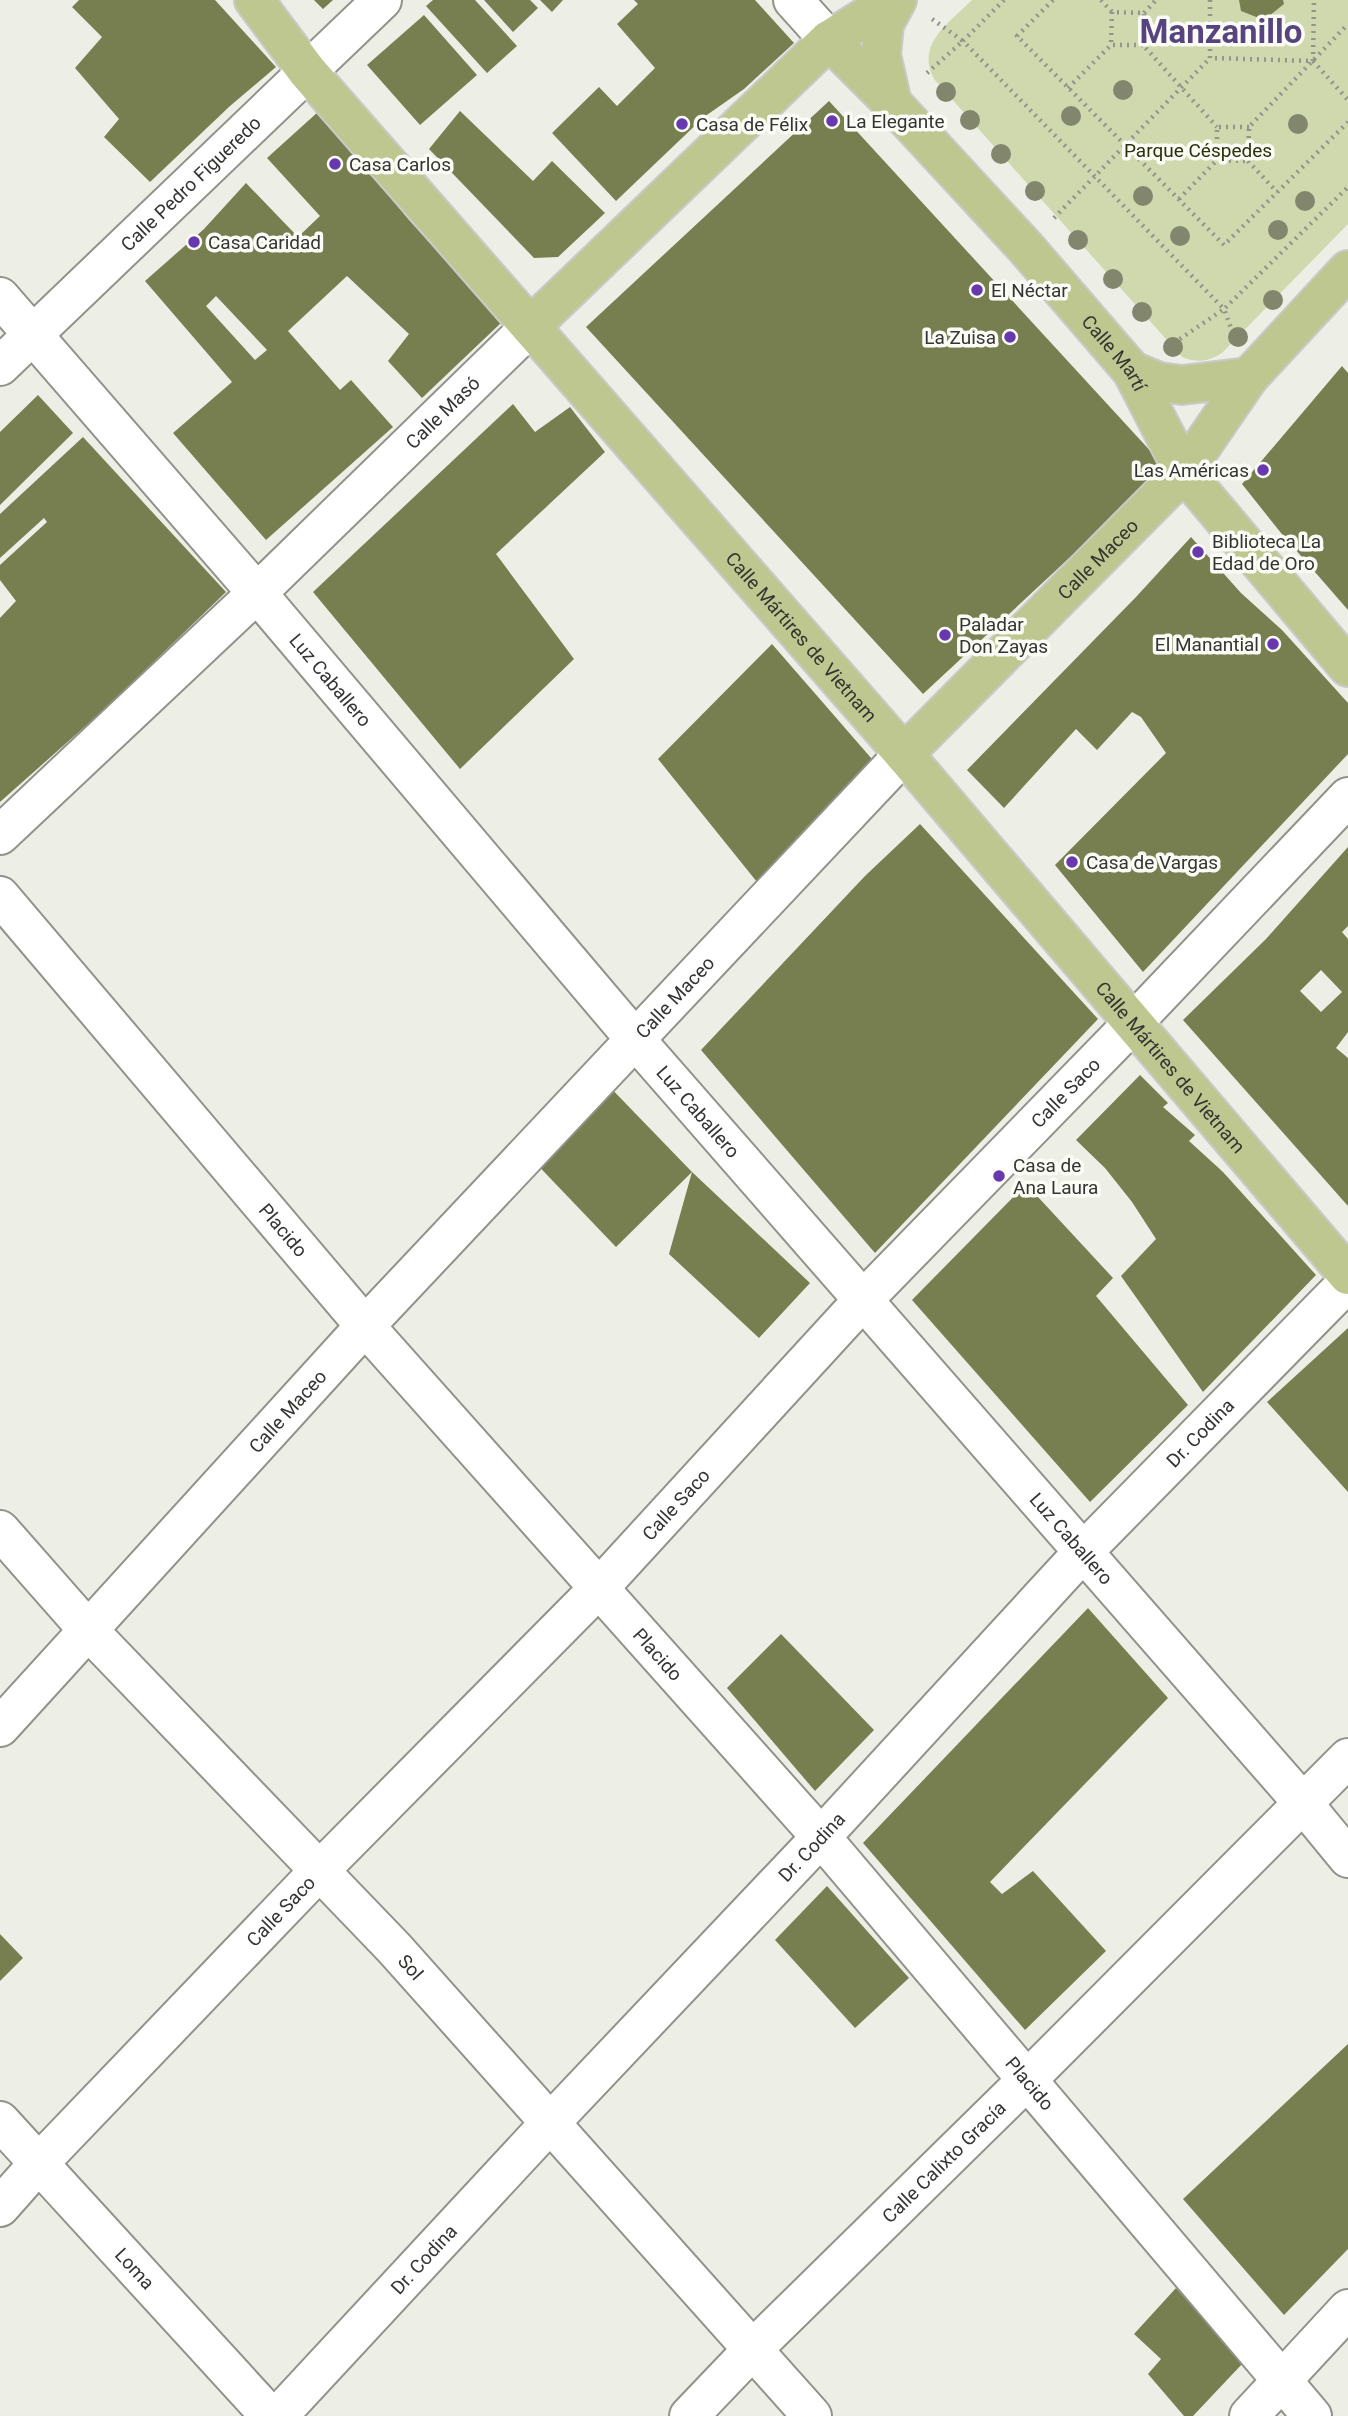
<svg xmlns="http://www.w3.org/2000/svg" width="1348" height="2416" font-family="Roboto,sans-serif">
<rect width="100%" height="100%" fill="#edefe7"/>
<path fill="#d0d9ae" d="M972 0H1348V224L1222 353C1208 362 1197 363 1182 357L934 79C915 44 950 22 972 0Z"/>
<path fill="#777f51" fill-rule="evenodd" d="M79 0H215L276 67 230 106 150 182 104 137 119 119 75 68 102 37 72 7Z
M314 0H333L323 9Z
M433 0H475L517 46 487 73 426 6Z
M484 0H530L538 8 513 32Z
M540 0H563L552 12Z
M634 0H755L794 43 744 89 704 117 616 201 552 133 599 87 617 106 655 68 617 24 638 4Z
M1239 0H1283L1284 4 1264 20 1241 11Z
M424 15 477 75 420 125 367 65Z
M829 101 1166 468 923 694 586 327Z
M319 111 409 220 502 322 422 398 388 361 409 334 347 276 288 331 340 390 351 380 393 427 266 540 173 433 232 382 145 281 204 229 246 183 298 237 320 216 267 158ZM216 296 267 350 255 360 206 306Z
M460 111 533 181 552 161 605 213 558 257 534 258 429 149Z
M1342 366 1348 373V610L1281 533 1242 484Z
M38 395 73 433 0 505V432Z
M513 404 535 432 570 407 605 452 496 554 574 659 460 769 313 592Z
M83 437 226 592 108 706 0 802V618L16 601 0 580V565L47 522 44 518 0 558V514Z
M1191 537 1241 593 1282 630 1348 703V754L1143 972 1055 865 1166 753 1141 717 1132 712 1097 750 1076 729 1004 808 967 770 1136 597Z
M772 644 878 766 757 882 658 759Z
M920 824 1098 1019 875 1253 701 1050 865 876Z
M1348 847V926L1342 932 1348 939V1032L1336 1048 1348 1058V1206L1183 1020 1266 939ZM1321 970 1342 992 1321 1012 1300 991Z
M1140 1075 1168 1103 1163 1107 1195 1135 1189 1141 1223 1172 1316 1275 1203 1392 1121 1276 1156 1239 1132 1202 1105 1168 1076 1140Z
M603 1080 692 1172 616 1247 527 1154Z
M692 1172 810 1283 759 1338 669 1254Z
M1026 1184 1113 1278 1096 1296 1188 1405 1090 1502 912 1300Z
M1348 1328V1492L1267 1402Z
M1088 1608 1168 1698 990 1882 1002 1894 1033 1871 1106 1951 1025 2030 863 1843Z
M781 1634 874 1730 815 1791 727 1688Z
M827 1886 909 1978 855 2028 775 1940Z
M0 1934 23 1958 0 1981Z
M1348 2044V2249L1284 2315 1183 2199Z
M1176 2288 1243 2363 1193 2416H1184L1148 2374 1161 2359 1134 2334Z"/>
<g fill="none" stroke-linecap="round" stroke-linejoin="round">
<defs>
<g id="minor">
<path d="M793 0 829 40"/>
<path id="s1" d="M0 297 257 593 634 1038 1302 1802 1348 1858"/>
<path id="s2" d="M0 366 382 0"/>
<path id="s3" d="M0 835 257 593 531 326"/>
<path id="s4" d="M0 896 365 1326 821 1837 1312 2416"/>
<path id="s5" d="M0 1530 88 1630 394 1948 812 2416"/>
<path id="s6" d="M0 1727 365 1326 904 754"/>
<path id="s7" d="M0 2121 270 2416"/>
<path id="s8" d="M0 2207 39 2163 319 1871 599 1588 863 1300 1133 1023 1348 797"/>
<path id="s9" d="M278 2416 550 2123 821 1837 1083 1552 1348 1282"/>
<path id="s10" d="M689 2416 752 2350 1027 2080 1348 1758"/>
<path d="M1249 2416 1348 2309"/>
</g>
<g id="major">
<path id="s11" d="M254 0 307 71 904 754 1348 1275"/>
<path id="s12" d="M829 40 892 103 1026 248 1132 371 1184 472 1348 667"/>
<path d="M892 103 881 55 884 24 897 0"/>
<path d="M531 326 829 40 893 0"/>
<path d="M1132 371 1159 382 1182 385 1249 377"/>
<path id="s13" d="M904 754 1184 472 1249 377 1348 270"/>
</g>
</defs>
<use href="#minor" stroke="#91938b" stroke-width="42"/>
<use href="#major" stroke="#cacaca" stroke-width="42"/>
<path stroke="#93948f" stroke-width="4.5" stroke-dasharray="2 5" stroke-linecap="butt" d="M1004 0 963 41 1224 309 1348 187
M1053 0 1017 36 1224 245 1348 122
M1101 0 1112 12
M1210 0V58L1313 61 1314 0
M1144 13 1156 0
M1143 45H1111L1112 12 1144 13 1143 45 1217 127
M1313 61 1348 100
M927 73 963 41 932 19
M1068 88 1111 45
M1249 127H1217V160L1248 161 1249 127 1348 24
M1248 161 1277 192
M1179 199 1217 160
M1054 218 1210 58
M1174 343 1224 309 1234 336"/>
<use href="#minor" stroke="#fff" stroke-width="38"/>
<use href="#major" stroke="#bec78f" stroke-width="38"/>
</g>
<g fill="#82866d">
<circle cx="1123" cy="90" r="10"/>
<circle cx="946" cy="92" r="10"/>
<circle cx="1071" cy="116" r="10"/>
<circle cx="970" cy="120" r="10"/>
<circle cx="1298" cy="124" r="10"/>
<circle cx="1001" cy="154" r="10"/>
<circle cx="1035" cy="191" r="10"/>
<circle cx="1143" cy="196" r="10"/>
<circle cx="1305" cy="201" r="10"/>
<circle cx="1278" cy="230" r="10"/>
<circle cx="1180" cy="236" r="10"/>
<circle cx="1078" cy="240" r="10"/>
<circle cx="1113" cy="279" r="10"/>
<circle cx="1273" cy="300" r="10"/>
<circle cx="1142" cy="312" r="10"/>
<circle cx="1238" cy="337" r="10"/>
<circle cx="1173" cy="347" r="10"/>
</g>
<g fill="#6838af" stroke="#fbfcf5" stroke-width="2.5">
<circle cx="832" cy="121" r="7"/>
<circle cx="682" cy="124" r="7"/>
<circle cx="335" cy="164" r="7"/>
<circle cx="194" cy="242" r="7"/>
<circle cx="977" cy="290" r="7"/>
<circle cx="1010" cy="337" r="7"/>
<circle cx="1263" cy="470" r="7"/>
<circle cx="1198" cy="552" r="7"/>
<circle cx="945" cy="635" r="7"/>
<circle cx="1273" cy="644" r="7"/>
<circle cx="1072" cy="862" r="7"/>
<circle cx="999" cy="1176" r="7"/>
</g>
<g text-anchor="middle" stroke-width="7" stroke-linejoin="round" paint-order="stroke">
<g font-size="19" fill="#343532" stroke="#fbfcf5" text-anchor="start">
<text x="846" y="128">La Elegante</text>
<text x="696" y="131">Casa de Félix</text>
<text x="349" y="171">Casa Carlos</text>
<text x="208" y="249">Casa Caridad</text>
<text x="991" y="297">El Néctar</text>
<text x="996" y="344" text-anchor="end">La Zuisa</text>
<text x="1249" y="477" text-anchor="end">Las Américas</text>
<text x="1212" y="548">Biblioteca La<tspan x="1212" dy="22">Edad de Oro</tspan></text>
<text x="959" y="631">Paladar<tspan x="959" dy="22">Don Zayas</tspan></text>
<text x="1259" y="651" text-anchor="end">El Manantial</text>
<text x="1086" y="869">Casa de Vargas</text>
<text x="1013" y="1172">Casa de<tspan x="1013" dy="22">Ana Laura</tspan></text>
</g>
<g font-size="19" fill="#2a3009" stroke="#fbfcf5">
<text x="1198" y="157">Parque Céspedes</text>
</g>
<g font-size="19" fill="#343532" stroke="#fbfcf5">
<text dy="7" stroke="none"><textPath href="#s2" startOffset="264">Calle Pedro Figueredo</textPath></text>
<text dy="7" stroke="none"><textPath href="#s12" startOffset="424">Calle Martí</textPath></text>
<text dy="7" stroke="none"><textPath href="#s3" startOffset="612">Calle Masó</textPath></text>
<text dy="7" stroke="none"><textPath href="#s13" startOffset="275">Calle Maceo</textPath></text>
<text dy="7" stroke="none"><textPath href="#s11" startOffset="840">Calle Mártires de Vietnam</textPath></text>
<text dy="7" stroke="none"><textPath href="#s1" startOffset="506">Luz Caballero</textPath></text>
<text dy="7" stroke="none"><textPath href="#s6" startOffset="994">Calle Maceo</textPath></text>
<text dy="7" stroke="none"><textPath href="#s11" startOffset="1407">Calle Mártires de Vietnam</textPath></text>
<text dy="7" stroke="none"><textPath href="#s8" startOffset="1542">Calle Saco</textPath></text>
<text dy="7" stroke="none"><textPath href="#s1" startOffset="1073">Luz Caballero</textPath></text>
<text dy="7" stroke="none"><textPath href="#s4" startOffset="438">Placido</textPath></text>
<text dy="7" stroke="none"><textPath href="#s6" startOffset="427">Calle Maceo</textPath></text>
<text dy="7" stroke="none"><textPath href="#s9" startOffset="1348">Dr. Codina</textPath></text>
<text dy="7" stroke="none"><textPath href="#s8" startOffset="975">Calle Saco</textPath></text>
<text dy="7" stroke="none"><textPath href="#s1" startOffset="1640">Luz Caballero</textPath></text>
<text dy="7" stroke="none"><textPath href="#s4" startOffset="1004">Placido</textPath></text>
<text dy="7" stroke="none"><textPath href="#s9" startOffset="780">Dr. Codina</textPath></text>
<text dy="7" stroke="none"><textPath href="#s8" startOffset="408">Calle Saco</textPath></text>
<text dy="7" stroke="none"><textPath href="#s5" startOffset="600">Sol</textPath></text>
<text dy="7" stroke="none"><textPath href="#s4" startOffset="1572">Placido</textPath></text>
<text dy="7" stroke="none"><textPath href="#s10" startOffset="360">Calle Calixto Gracía</textPath></text>
<text dy="7" stroke="none"><textPath href="#s9" startOffset="214">Dr. Codina</textPath></text>
<text dy="7" stroke="none"><textPath href="#s7" startOffset="200">Loma</textPath></text>
</g>
<g font-size="33" font-weight="bold" fill="#584381" stroke="#fbfcf5">
<text x="1221" y="43">Manzanillo</text>
</g>
</g>
</svg>
